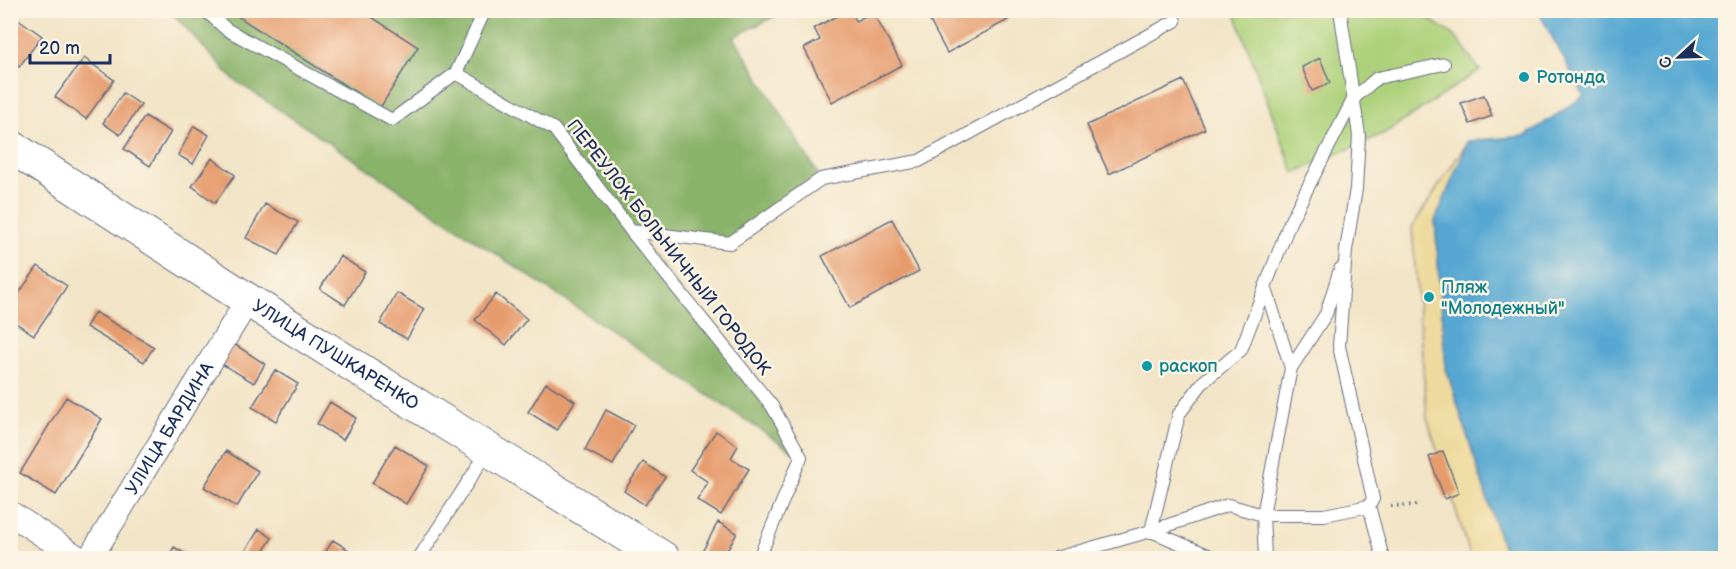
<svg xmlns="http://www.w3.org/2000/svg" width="1736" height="569" font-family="'Balsamiq Sans',sans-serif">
<rect width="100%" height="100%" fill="#fcf5e5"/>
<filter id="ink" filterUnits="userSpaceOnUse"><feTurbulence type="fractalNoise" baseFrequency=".0167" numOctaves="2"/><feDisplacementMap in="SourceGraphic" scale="12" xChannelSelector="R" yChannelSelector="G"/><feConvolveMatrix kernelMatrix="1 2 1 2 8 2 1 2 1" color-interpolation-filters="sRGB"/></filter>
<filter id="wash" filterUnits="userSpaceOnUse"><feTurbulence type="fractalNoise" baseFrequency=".008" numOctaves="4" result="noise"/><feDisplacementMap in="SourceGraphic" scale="24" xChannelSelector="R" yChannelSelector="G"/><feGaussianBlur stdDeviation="1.35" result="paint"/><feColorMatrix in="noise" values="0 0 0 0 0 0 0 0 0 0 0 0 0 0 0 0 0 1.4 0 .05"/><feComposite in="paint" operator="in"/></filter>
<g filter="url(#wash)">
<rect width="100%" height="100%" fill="#f2e4c6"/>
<path fill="#add17a" stroke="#64806c" stroke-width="1.5" d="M1234 11H1417L1455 36 1480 70 1385 133 1294 173Z"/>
<path fill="#8ab36a" stroke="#527164" stroke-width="1.5" d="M170 11H785L734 37 821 179 730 243 633 231 772 406 801 457 233 79Z"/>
<path fill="#eeda9e" stroke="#84847e" stroke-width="1.5" d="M1468 141 1435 221 1446 368 1506 558H1471L1427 418 1412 227Z"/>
<path fill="#57a8d2" stroke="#396c98" stroke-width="1.5" d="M1538 11H1725V558H1506L1446 368 1435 221 1468 141 1525 136 1584 96Z"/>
<g id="blocks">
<path fill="#e69b6d" d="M228 10H361L418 47 380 108Z
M849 10H851L856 21 873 12 902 65 832 102 804 48 820 40 814 28Z
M924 10H1003L1008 20 947 53Z
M14 16 42 36 19 67 10 61V20Z
M84 58 114 80 86 119 55 97Z
M1320 58 1330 83 1312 91 1302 67Z
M1183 80 1205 129 1109 174 1087 125Z
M123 93 141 105 120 135 103 123Z
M1484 95 1492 116 1470 124 1461 103Z
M145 116 171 132 150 166 124 149Z
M194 126 209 135 193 164 178 155Z
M212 158 235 175 215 203 192 186Z
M265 204 298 222 279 255 246 238Z
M892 219 919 271 850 308 822 256Z
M340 256 365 272 345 305 320 289Z
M38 266 67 286 34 335 10 319V306Z
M397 293 424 309 407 339 380 324Z
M496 294 527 319 506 345 475 320Z
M95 312 154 347 144 362 86 327Z
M234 344 265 364 254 383 222 364Z
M275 370 298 384 276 421 252 407Z
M546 383 575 401 557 430 528 412Z
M66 397 102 419 56 495 20 473Z
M330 402 356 418 343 440 317 424Z
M606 410 634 425 613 465 585 450Z
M716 431 738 446 731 458 749 469 721 515 697 500 708 482 690 470Z
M395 445 429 466 406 504 372 483Z
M226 451 258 471 237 507 204 487Z
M1443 451 1459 493 1445 499 1429 457Z
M643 462 665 477 645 505 624 491Z
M718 522 737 533 723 558H710L701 554Z
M259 529 272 538 259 558H241Z
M333 540 352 552 348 558H322Z
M174 547 192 558H167Z"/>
</g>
</g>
<g filter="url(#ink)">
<use href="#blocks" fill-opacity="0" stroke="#666e82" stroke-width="1.5"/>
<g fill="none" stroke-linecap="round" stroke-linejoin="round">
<defs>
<path id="lane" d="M205 10 226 29 392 120 456 73 554 129 631 231 772 406 801 457 759 558
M1340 10 1359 135 1356 189 1346 250 1339 346 1373 499 1369 506 1383 558
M456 73 485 10
M631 231 730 243 821 179 919 161 1175 21
M1265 286 1291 368 1263 515H1324L1369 506
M1291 368 1326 314 1340 269
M419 558 488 451
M1056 558 1151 531 1179 414 1203 382 1241 350 1290 222 1354 98 1377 78 1444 64
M1215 558 1151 531 1228 505 1263 515 1265 558"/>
<g id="street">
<path d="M10 513 78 558"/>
<path id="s1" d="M90 558 248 300"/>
</g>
<g id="secondary">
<path id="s2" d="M10 146 248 300 663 558"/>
</g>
</defs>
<use href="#lane" stroke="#666e82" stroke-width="14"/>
<use href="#street" stroke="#666e82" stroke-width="26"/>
<use href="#secondary" stroke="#666e82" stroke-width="35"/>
<path stroke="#666e82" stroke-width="4" stroke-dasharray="1.5 4.5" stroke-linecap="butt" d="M1391 506 1417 505"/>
<use href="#lane" stroke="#fff" stroke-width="12"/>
<use href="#street" stroke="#fff" stroke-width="24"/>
<use href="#secondary" stroke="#fff" stroke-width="33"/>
</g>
</g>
<g fill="#0f9aa8" stroke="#fcf5e5" stroke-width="2">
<circle cx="1524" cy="77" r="6"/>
<circle cx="1429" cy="297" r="6"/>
<circle cx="1147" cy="366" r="6"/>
</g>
<g text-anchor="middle" stroke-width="5" stroke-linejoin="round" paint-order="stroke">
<g font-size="18" fill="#0d838f" stroke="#fcf5e5" text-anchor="start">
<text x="1536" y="83">Ротонда</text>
<text x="1441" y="293">Пляж<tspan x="1441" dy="21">"Молодежный"</tspan></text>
<text x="1159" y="372">раскоп</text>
</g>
<g font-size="18" fill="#1b2f5e" stroke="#fcf5e5">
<text transform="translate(669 247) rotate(52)" y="6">ПЕРЕУЛОК БОЛЬНИЧНЫЙ ГОРОДОК</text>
<text dy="6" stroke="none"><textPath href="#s2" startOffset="387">УЛИЦА ПУШКАРЕНКО</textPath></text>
<text dy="6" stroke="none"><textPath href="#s1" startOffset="152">УЛИЦА БАРДИНА</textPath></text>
</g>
</g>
<rect width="1736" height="569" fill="none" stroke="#fcf5e5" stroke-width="36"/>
<g transform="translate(1679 57) rotate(248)" stroke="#fcf5e5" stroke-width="4.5" paint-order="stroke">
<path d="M0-4.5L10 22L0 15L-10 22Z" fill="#1b2f5e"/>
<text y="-9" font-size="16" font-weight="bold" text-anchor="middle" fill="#1b2f5e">С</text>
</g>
<path d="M30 54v9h80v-9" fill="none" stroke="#1b2f5e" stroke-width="3"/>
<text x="39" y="54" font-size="18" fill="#1b2f5e" stroke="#fcf5e5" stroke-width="4.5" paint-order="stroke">20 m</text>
</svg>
